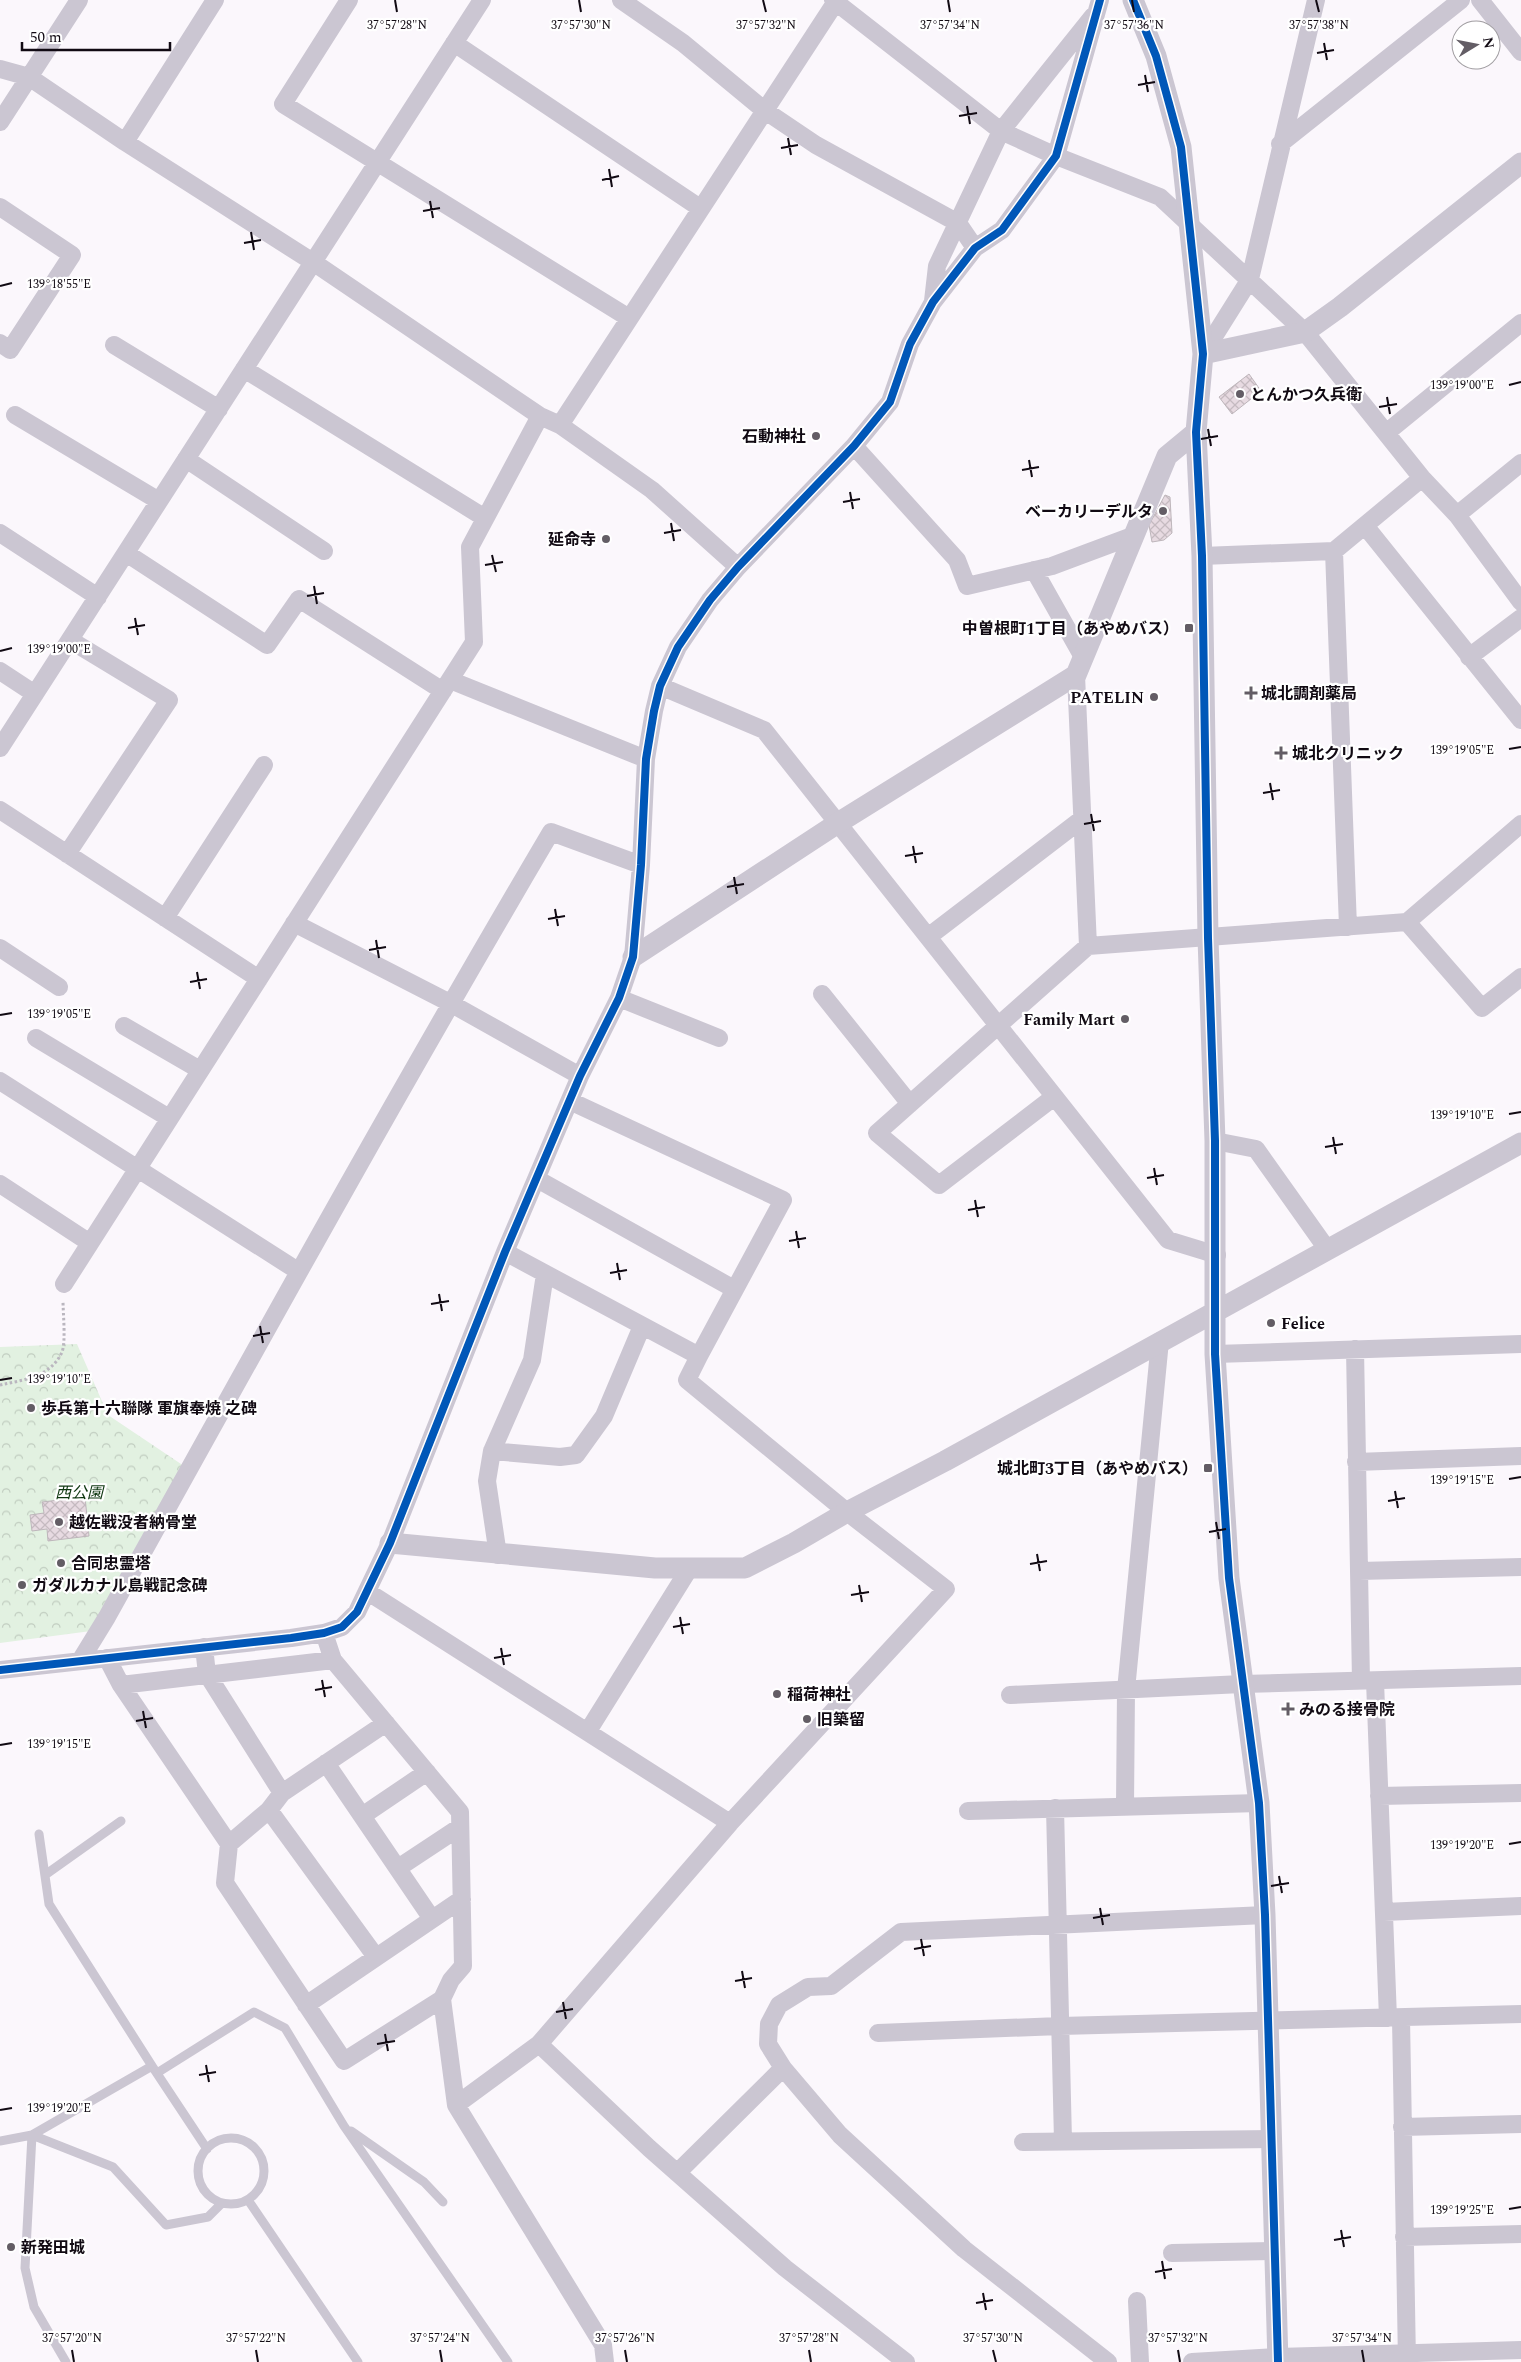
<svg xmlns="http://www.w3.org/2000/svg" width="1521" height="2362" font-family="Spectral,'Noto Sans JP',serif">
<defs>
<pattern id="forest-crowns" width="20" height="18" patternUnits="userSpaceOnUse" patternTransform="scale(1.25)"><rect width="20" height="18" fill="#e2f1e1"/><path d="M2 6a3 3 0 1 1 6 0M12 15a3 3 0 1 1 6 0" fill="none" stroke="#c1cdc0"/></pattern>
<pattern id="building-cross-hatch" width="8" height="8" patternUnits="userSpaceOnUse" patternTransform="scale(1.25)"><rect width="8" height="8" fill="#e7dae1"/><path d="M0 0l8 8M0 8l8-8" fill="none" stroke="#c5bac0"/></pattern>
</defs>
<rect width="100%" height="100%" fill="#fbf7fc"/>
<path fill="url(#forest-crowns)" d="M77 1344 108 1415 184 1466 91 1631 0 1643V1347Z"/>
<path fill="url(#building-cross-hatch)" stroke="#beb6bb" d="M1249 374 1261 391 1232 414 1219 397Z
M1165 495 1170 497 1172 533 1164 540 1152 542 1149 525Z
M85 1497 89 1536 48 1541 47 1529 32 1531 30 1515 44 1513 42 1502Z"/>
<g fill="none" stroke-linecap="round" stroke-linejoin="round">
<path stroke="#bab6bf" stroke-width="3" stroke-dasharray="2.5 2.5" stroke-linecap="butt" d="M0 1385C23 1380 51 1377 62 1352 66 1342 63 1313 63 1301"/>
<path stroke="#cbc6d2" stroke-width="9" d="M39 1834 49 1904 152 2066
M45 1875 121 1821
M157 2073 254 2012 285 2028 344 2126 508 2362
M351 2131 424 2182 443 2202
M198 2171a33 33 0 1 1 66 0a33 33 0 1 1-66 0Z
M0 2141 32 2135 152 2066 207 2149
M248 2200 358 2362
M66 2362 34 2307 25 2268 32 2135 113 2167 166 2225 208 2217 222 2203"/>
<path stroke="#cbc6d2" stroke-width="18" d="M349 0 283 104 629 318
M621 0 683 43 764 110 816 145 958 223 975 248
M833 0 1001 131 1056 156 1160 197 1305 332 1422 478 1457 515 1521 602
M1480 0 1521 52
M454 43 700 208
M0 69 29 77 125 142 313 262 540 416 560 425 652 490 738 567
M0 122 79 0
M125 142 215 0
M1280 144 1461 0
M0 207 72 255 10 350 0 343
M933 301 937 266 1001 131 1093 16
M114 345 219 409
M1203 354 1250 279 1316 0
M244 369 485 518
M15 415 159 501
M560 425 837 0
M1386 433 1521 323
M854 446 957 560 967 586 1052 566 1135 535
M186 459 324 551
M1457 515 1521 463
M1366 527 1521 720
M0 533 98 597
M1334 551 1348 927
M126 553 267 645 299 599 443 691
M1202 556 1334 551 1422 478
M1034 570 1083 657
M1469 657 1521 618
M0 671 35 694
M1076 675 1088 946
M450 680 646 759
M660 686 764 730 1168 1240 1217 1255
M0 748 482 0
M0 810 259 979
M67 854 169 700 70 640
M165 918 264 765
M1407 922 1521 824
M294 923 450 1003 580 1076
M928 937 1082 819
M0 948 59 987
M822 994 910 1104
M619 998 719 1038
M124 1026 200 1070
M36 1038 169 1118
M0 1081 298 1271
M1054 1097 939 1185 877 1133 1088 946 1407 922 1482 1008 1521 977
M570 1101 783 1200 699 1356
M1215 1141 1256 1149 1327 1249
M537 1179 734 1289
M0 1184 90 1243
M64 1284 474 642 470 547 540 416
M1355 1349 1361 1681
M1215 1354 1521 1344
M492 1451 560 1457 576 1455 604 1416 642 1326
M1356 1462 1521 1456
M498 1555 487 1481 492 1451 532 1360 545 1274
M1359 1571 1521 1567
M368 1592 730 1823
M324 1633 333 1660 460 1812 463 1966 451 1980 442 1999 456 2105 603 2345 605 2362
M204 1647 207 1674 282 1793
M107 1658 121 1685 229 1844 225 1883 344 2061 442 1999
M80 1661 107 1617C253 1354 398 1091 551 832L641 865
M0 1670 291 1638 324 1633 342 1627 357 1612 390 1543 505 1252 580 1076 619 998 633 957 641 865 646 759 654 711 660 686 678 647 710 600 738 567 854 446 890 402 910 344 933 302 975 248 1002 230 1056 156 1100 0
M1375 1681 1388 2018
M121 1685 333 1660
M1010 1695 1242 1684 1521 1676
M588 1731 689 1569
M326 1763 432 1919
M1379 1796 1521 1793
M1125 1806 1126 1690 1160 1341
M1055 1808 1063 2141
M269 1810 376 1957
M968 1811 1259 1803
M362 1816 427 1772
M229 1844 269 1810 282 1793 386 1723
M398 1868 460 1827
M1384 1912 1521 1906
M306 2005 462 1899
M1401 2018 1407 2362
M878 2033 1060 2026 1521 2014
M539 2044 649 2148 785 2268 906 2362
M456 2105 539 2044 730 1823 946 1589 847 1512 687 1380 699 1356 505 1252
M1402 2127 1521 2124
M1023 2142 1272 2139
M677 2173 783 2068
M1404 2237 1521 2234
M1172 2253 1275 2251
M1137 2301 1140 2362
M1108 2362 964 2249 840 2135 783 2068 768 2044 769 2024 779 2005 808 1987 831 1986 901 1932 1265 1915
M1192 2362 1278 2357 1521 2350"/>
<path stroke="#cbc6d2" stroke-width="21" d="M1133 0 1156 56 1181 147 1203 354 1196 432 1202 556 1208 938 1215 1141V1354L1229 1578 1259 1803 1265 1915 1278 2362
M1203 354 1305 332 1340 307 1521 163
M633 957 838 823 1076 675 1167 456 1196 432
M390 1543 655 1568H745L794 1543 847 1512 945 1461 1521 1143"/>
<defs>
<path id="cycleway" d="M1133 0 1156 56 1181 147 1203 354 1196 432 1202 556 1208 938 1215 1141V1354L1229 1578 1259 1803 1265 1915 1278 2362
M0 1670 291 1638 324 1633 342 1627 357 1612 390 1543 505 1252 580 1076 619 998 633 957 641 865 646 759 654 711 660 686 678 647 710 600 738 567 854 446 890 402 910 344 933 302 975 248 1002 230 1056 156 1100 0"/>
</defs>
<use href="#cycleway" stroke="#fff" stroke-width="11"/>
<use href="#cycleway" stroke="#0057b8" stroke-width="8"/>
</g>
<path fill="none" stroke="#110a13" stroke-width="2" d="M395 0 397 12M579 0 581 12M763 0 766 12M948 0 950 12M1132 0 1134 12M1316 0 1319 12M1324 43 1327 60M1317 53 1334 50M1145 75 1148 92M1138 85 1155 82M967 106 970 124M959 116 977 113M788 138 791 155M781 148 798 145M609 169 612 187M602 180 619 176M430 201 433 218M423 211 440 208M251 232 254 250M244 243 261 240M0 286 12 283M1509 385 1521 382M1387 397 1390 414M1379 407 1397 404M1208 429 1211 446M1201 439 1218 436M1029 460 1032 477M1022 470 1039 467M850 492 853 509M843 502 860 499M671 523 674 541M664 533 681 530M492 555 496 572M485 565 503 562M314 586 317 604M307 596 324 593M135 618 138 635M128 628 145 625M0 651 12 648M1509 749 1521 747M1270 783 1273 800M1263 793 1280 790M1091 814 1094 831M1084 824 1101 821M913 846 916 863M905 856 923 853M734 877 737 894M727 887 744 884M555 909 558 926M548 919 565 916M376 940 379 958M369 950 386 947M197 972 200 989M190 982 207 979M0 1015 12 1013M1509 1114 1521 1112M1333 1137 1336 1154M1325 1147 1343 1144M1154 1168 1157 1185M1147 1178 1164 1175M975 1200 978 1217M968 1210 985 1207M796 1231 799 1248M789 1241 806 1238M617 1263 620 1280M610 1273 627 1270M439 1294 442 1311M431 1304 449 1301M260 1326 263 1343M253 1336 270 1333M0 1380 12 1378M1509 1479 1521 1477M1395 1491 1398 1508M1388 1501 1405 1498M1216 1522 1219 1539M1209 1532 1226 1529M1037 1554 1040 1571M1030 1564 1047 1561M859 1585 862 1602M851 1595 869 1592M680 1617 683 1634M673 1627 690 1624M501 1648 504 1665M494 1658 511 1655M322 1680 325 1697M315 1690 332 1687M143 1711 146 1728M136 1721 153 1718M0 1745 12 1743M1509 1844 1521 1842M1279 1876 1282 1893M1271 1886 1289 1883M1100 1908 1103 1925M1093 1918 1110 1915M921 1939 924 1956M914 1949 931 1946M742 1971 745 1988M735 1981 752 1978M563 2002 566 2019M556 2012 573 2009M385 2034 388 2051M377 2044 395 2041M206 2065 209 2082M199 2075 216 2072M0 2110 12 2108M1509 2209 1521 2207M1341 2230 1344 2247M1334 2240 1351 2237M1162 2261 1165 2279M1155 2272 1172 2269M983 2293 986 2310M976 2303 993 2300M72 2350 74 2362M256 2350 258 2362M440 2350 442 2362M625 2350 627 2362M809 2350 811 2362M993 2350 996 2362M1178 2350 1180 2362M1362 2350 1364 2362"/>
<g fill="#635d65" stroke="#fff" stroke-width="2">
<circle cx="1240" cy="394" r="5"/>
<circle cx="816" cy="436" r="5"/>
<circle cx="1163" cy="511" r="5"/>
<circle cx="606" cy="539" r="5"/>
<rect x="1184" y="623" width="10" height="10" rx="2.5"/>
<path d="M1248.5 685.5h5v5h5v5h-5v5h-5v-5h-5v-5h5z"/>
<circle cx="1154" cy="697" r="5"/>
<path d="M1278.5 745.5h5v5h5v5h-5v5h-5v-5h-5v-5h5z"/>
<circle cx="1125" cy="1019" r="5"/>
<circle cx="1271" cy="1323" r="5"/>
<circle cx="31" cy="1408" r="5"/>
<rect x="1203" y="1463" width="10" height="10" rx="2.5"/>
<circle cx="59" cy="1522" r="5"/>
<circle cx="61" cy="1563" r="5"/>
<circle cx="22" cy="1585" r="5"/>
<circle cx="777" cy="1694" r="5"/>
<path d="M1285.5 1701.5h5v5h5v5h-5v5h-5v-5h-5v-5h5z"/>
<circle cx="807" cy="1719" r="5"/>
<circle cx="11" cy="2247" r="5"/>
</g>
<g text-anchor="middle" stroke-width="4.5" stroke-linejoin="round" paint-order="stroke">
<g font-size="16" font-weight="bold" fill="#110a13" stroke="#fff" text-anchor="start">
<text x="1250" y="400">とんかつ久兵衛</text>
<text x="806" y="442" text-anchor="end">石動神社</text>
<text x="1153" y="517" text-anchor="end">ベーカリーデルタ</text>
<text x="596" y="545" text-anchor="end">延命寺</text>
<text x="1179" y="634" text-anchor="end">中曽根町1丁目（あやめバス）</text>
<text x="1261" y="699">城北調剤薬局</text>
<text x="1144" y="703" text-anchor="end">PATELIN</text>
<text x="1292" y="759">城北クリニック</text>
<text x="1115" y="1025" text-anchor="end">Family Mart</text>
<text x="1281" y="1329">Felice</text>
<text x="41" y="1414">歩兵第十六聯隊 軍旗奉焼 之碑</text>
<text x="1198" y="1474" text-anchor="end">城北町3丁目（あやめバス）</text>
<text x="69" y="1528">越佐戦没者納骨堂</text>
<text x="71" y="1569">合同忠霊塔</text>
<text x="32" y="1591">ガダルカナル島戦記念碑</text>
<text x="787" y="1700">稲荷神社</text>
<text x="1299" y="1715">みのる接骨院</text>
<text x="817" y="1725">旧築留</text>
<text x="21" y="2253">新発田城</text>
</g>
<g font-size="16" font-style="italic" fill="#0d360f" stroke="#fff">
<text x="79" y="1498">西公園</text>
</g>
</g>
<g font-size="12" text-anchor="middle" fill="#110a13" stroke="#fff" stroke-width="4.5" stroke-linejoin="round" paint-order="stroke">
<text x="1134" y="29">37°57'36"N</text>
<text x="1319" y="29">37°57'38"N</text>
<text x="397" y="29">37°57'28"N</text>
<text x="581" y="29">37°57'30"N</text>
<text x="766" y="29">37°57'32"N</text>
<text x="950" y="29">37°57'34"N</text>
<text x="59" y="288">139°18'55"E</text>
<text x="1462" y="389">139°19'00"E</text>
<text x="59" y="653">139°19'00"E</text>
<text x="1462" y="754">139°19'05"E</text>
<text x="59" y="1018">139°19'05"E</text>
<text x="1462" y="1119">139°19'10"E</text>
<text x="59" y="1383">139°19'10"E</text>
<text x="1462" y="1484">139°19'15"E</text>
<text x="59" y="1748">139°19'15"E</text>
<text x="1462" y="1849">139°19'20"E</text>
<text x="59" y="2112">139°19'20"E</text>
<text x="1462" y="2214">139°19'25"E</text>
<text x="72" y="2342">37°57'20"N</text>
<text x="256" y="2342">37°57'22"N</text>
<text x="440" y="2342">37°57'24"N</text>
<text x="625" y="2342">37°57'26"N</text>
<text x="809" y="2342">37°57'28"N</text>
<text x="993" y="2342">37°57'30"N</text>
<text x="1178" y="2342">37°57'32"N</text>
<text x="1362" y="2342">37°57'34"N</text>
</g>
<g transform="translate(1476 45) rotate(80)"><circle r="24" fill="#ffffff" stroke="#a09da1"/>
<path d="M0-4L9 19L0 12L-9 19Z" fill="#635d65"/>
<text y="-8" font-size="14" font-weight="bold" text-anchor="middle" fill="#110a13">N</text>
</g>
<path d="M22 42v8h148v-8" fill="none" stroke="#110a13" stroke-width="2.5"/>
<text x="30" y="42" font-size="15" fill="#110a13" stroke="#ffffff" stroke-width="4" paint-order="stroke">50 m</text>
</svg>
